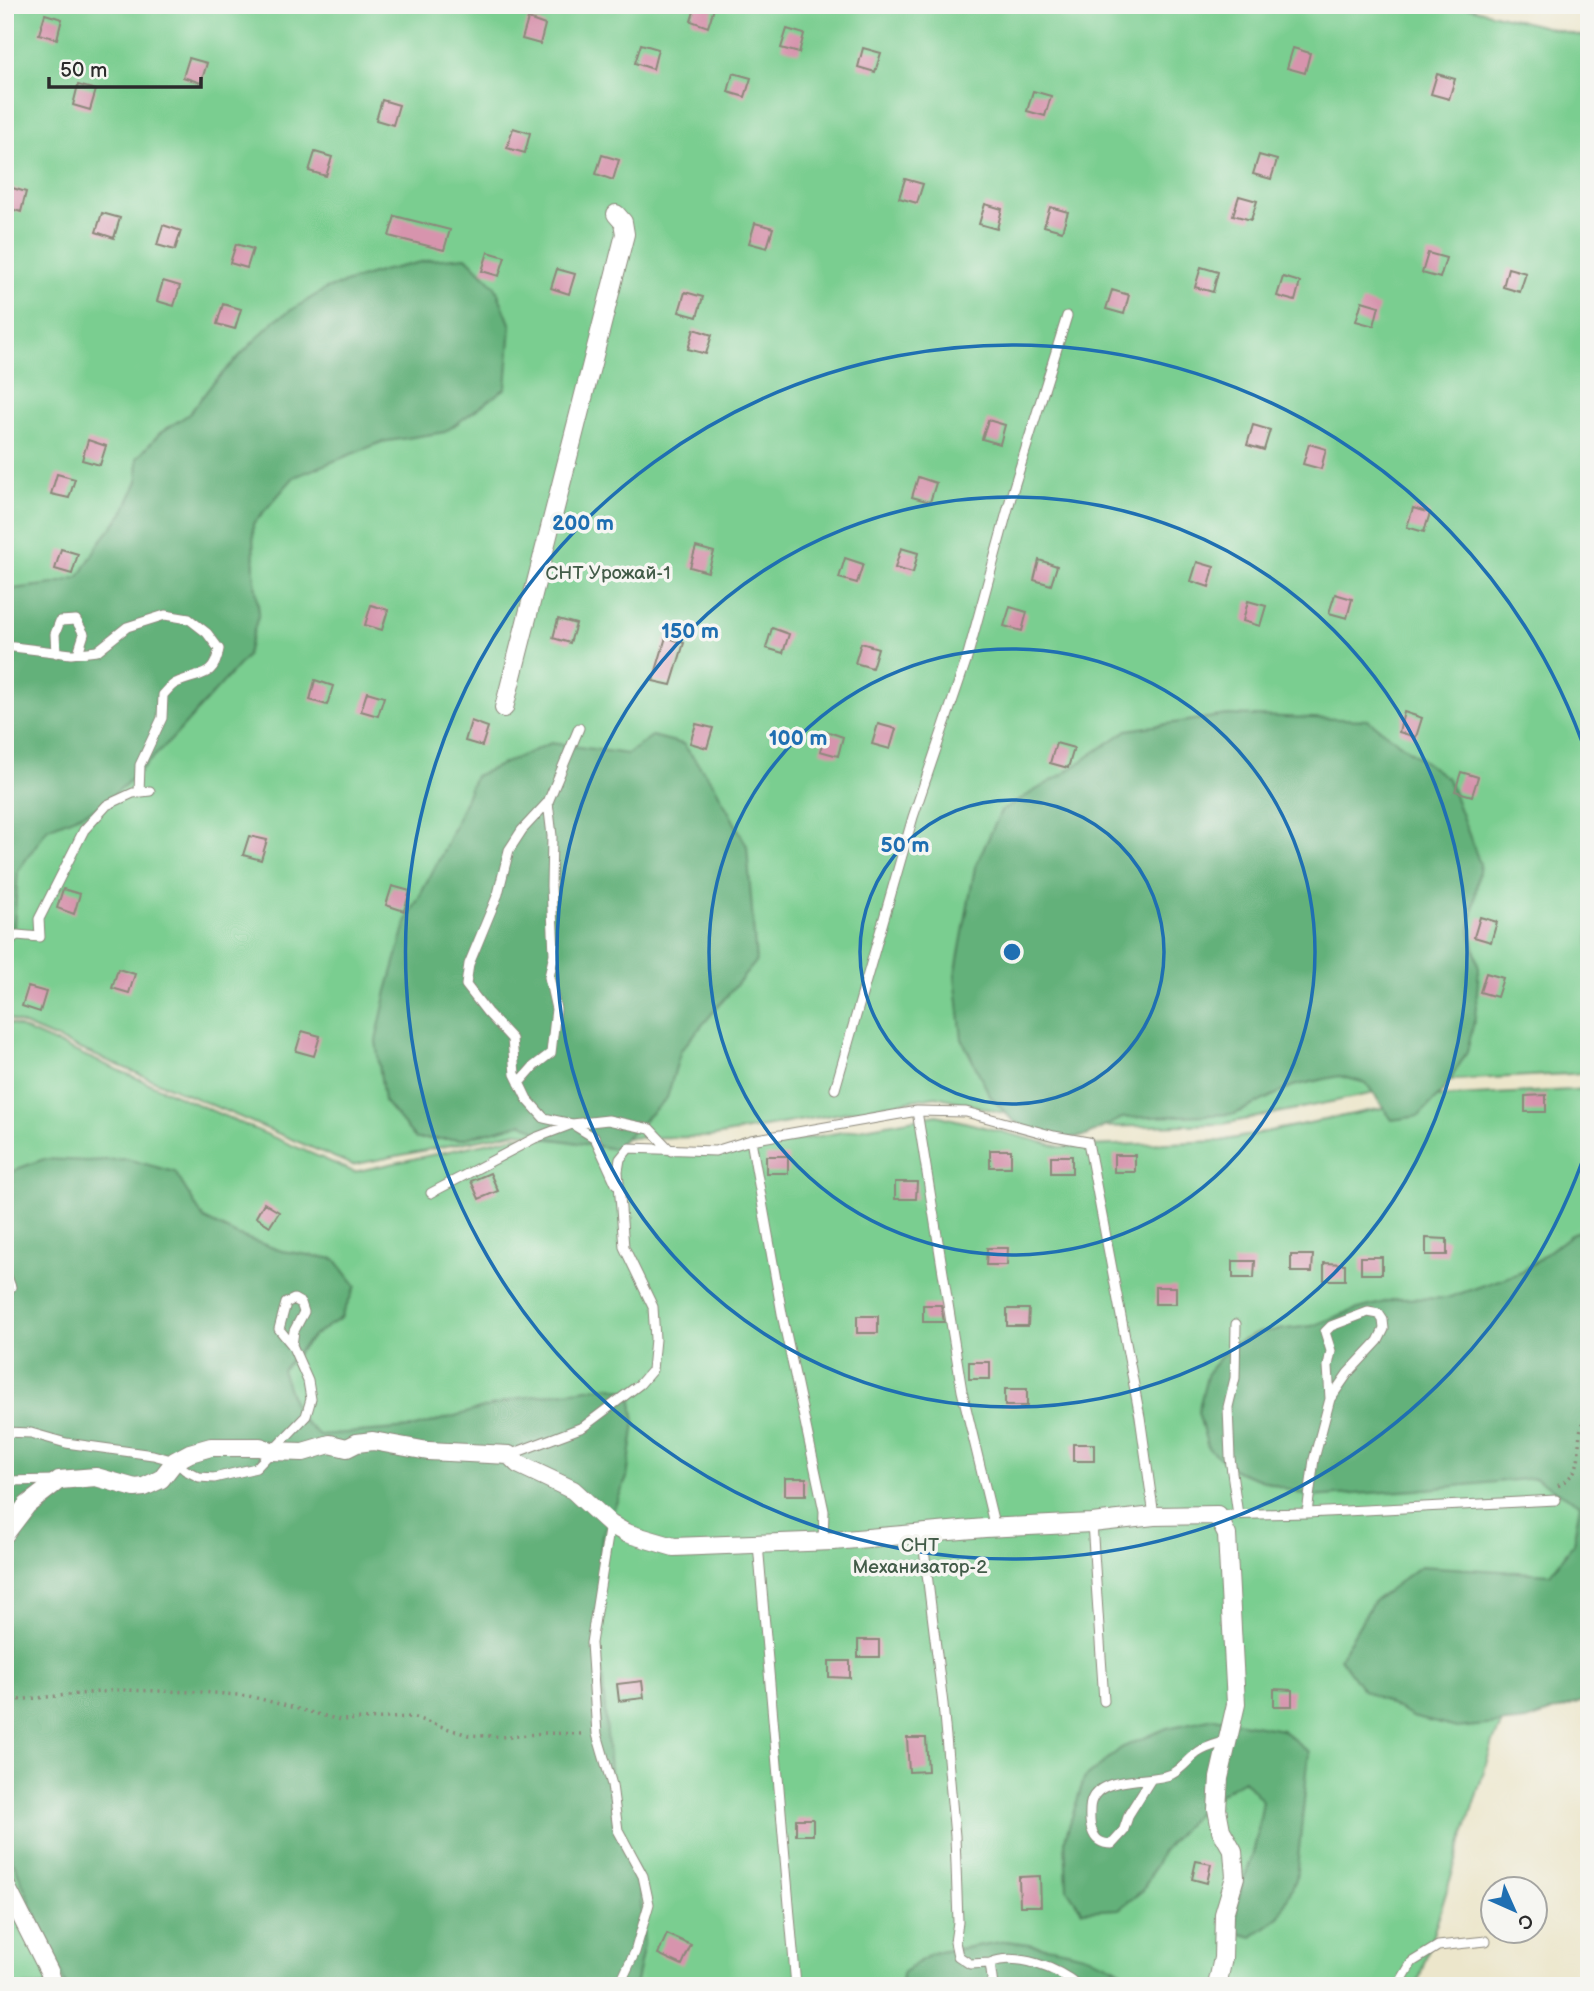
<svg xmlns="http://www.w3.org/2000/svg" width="1594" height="1991" font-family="'Balsamiq Sans',sans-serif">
<rect width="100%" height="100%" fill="#f6f6f2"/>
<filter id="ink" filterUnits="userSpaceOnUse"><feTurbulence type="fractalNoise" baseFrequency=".0143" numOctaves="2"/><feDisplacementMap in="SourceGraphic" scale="14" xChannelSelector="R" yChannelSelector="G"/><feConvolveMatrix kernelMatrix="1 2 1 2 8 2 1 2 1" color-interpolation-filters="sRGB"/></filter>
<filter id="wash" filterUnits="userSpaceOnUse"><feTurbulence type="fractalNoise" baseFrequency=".00686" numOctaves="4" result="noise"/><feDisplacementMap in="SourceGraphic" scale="28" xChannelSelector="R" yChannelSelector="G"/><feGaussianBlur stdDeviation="1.57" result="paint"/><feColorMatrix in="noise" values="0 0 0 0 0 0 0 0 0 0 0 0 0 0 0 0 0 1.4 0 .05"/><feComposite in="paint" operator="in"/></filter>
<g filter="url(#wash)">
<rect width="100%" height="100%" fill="#ece6cb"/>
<path fill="#7ace90" stroke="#527c5e" stroke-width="2" d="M5 5H1459L1589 38V1073L1434 1081 1223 1124 1063 1128 936 1096 709 1137 581 1138 516 1132 352 1165 5 1017Z
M5 1021 354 1172 517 1136 714 1155 937 1115 1061 1147 1221 1141 1437 1097 1589 1089V1543L1493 1742 1417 1986H5Z"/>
<path fill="#63b17a" stroke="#476e52" stroke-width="2" d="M466 257 495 286 511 326 506 388 445 432 382 442 294 477 253 524 254 572 259 613 246 657 172 739 125 785 97 808 48 828 18 871 14 925 5 954V590L53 584 79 577 100 542 123 513 138 481 137 458 160 433 189 414 213 383 275 320 326 289 382 271 430 260Z
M1227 715 1368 720 1448 779 1480 864 1470 930 1479 968 1475 1017 1467 1052 1444 1090 1419 1116 1392 1120 1366 1083 1339 1076 1293 1086 1235 1114 1122 1118 1086 1136 1050 1140 1013 1121 990 1096 962 1039 955 976 975 867 1001 811 1066 772 1127 730Z
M652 736 683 744 715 786 747 846 756 962 681 1050 667 1098 614 1149 548 1138 523 1123 462 1139H416L384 1101 376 1041 387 991 407 920 445 848 475 776 551 743 627 754Z
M44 1159 86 1161 127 1159 175 1172 204 1219 237 1235 282 1251 335 1259 356 1286 341 1318 313 1336 282 1370 298 1416 319 1435 411 1428 520 1398 610 1386 631 1394 635 1423 627 1478 602 1536 598 1625 615 1831 639 1876 644 1944 635 1986H66L5 1842V1177L17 1169Z
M1589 1228V1699L1527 1721 1457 1728 1412 1717 1362 1689 1340 1658 1373 1602 1420 1566 1550 1574 1573 1544 1580 1504 1535 1478 1417 1490 1309 1497 1236 1471 1208 1448 1198 1412 1208 1372 1230 1346 1260 1332 1312 1326 1351 1311 1396 1299 1447 1298 1522 1272 1573 1233Z
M1214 1718 1282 1730 1309 1752 1296 1879 1280 1916 1252 1937 1238 1933C1230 1904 1247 1877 1254 1849 1258 1833 1260 1817 1263 1801L1244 1780 1212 1799 1193 1817 1162 1852 1143 1890 1119 1909 1082 1911 1067 1889 1065 1839 1084 1779 1121 1748 1167 1728Z
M1007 1941C1056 1948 1104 1953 1143 1986H901L902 1973 932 1953Z"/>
<g id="blocks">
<path fill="#d794ad" d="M696 5H715L708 27 691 21Z
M45 14 62 19 57 39 39 34Z
M528 19 545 25 540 44 522 39Z
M787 29 804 34 799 53 781 48Z
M641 44 658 49 653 69 635 63Z
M863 48 881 53 875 72 858 67Z
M1293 48 1310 53 1305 73 1287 68Z
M189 58 207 63 201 83 183 77Z
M733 73 751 78 745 97 728 92Z
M1437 74 1455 79 1449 99 1431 94Z
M78 85 96 90 90 110 73 105Z
M1033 91 1051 96 1045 116 1027 111Z
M382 100 399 105 393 125 376 120Z
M513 128 530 133 525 153 507 148Z
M315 152 332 157 326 176 309 171Z
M602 155 619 160 613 180 596 174Z
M1259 155 1277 160 1271 179 1253 174Z
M905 179 923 184 917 203 899 198Z
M9 187 26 192 21 212 5 207Z
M1239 196 1257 201 1251 220 1233 215Z
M985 204 1002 209 997 229 979 224Z
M1050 207 1068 212 1062 231 1044 226Z
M102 213 120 218 114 238 96 232Z
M395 216 450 230 444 250 389 236Z
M755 223 773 228 767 248 749 243Z
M163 225 181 231 175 250 157 245Z
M236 244 253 249 247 268 230 263Z
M488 252 505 257 499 276 482 271Z
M1428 253 1446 258 1440 278 1422 273Z
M1201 267 1218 272 1213 292 1195 287Z
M1508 268 1526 273 1520 292 1503 287Z
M557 269 575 274 569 294 551 288Z
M1283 277 1300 282 1295 301 1277 296Z
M163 281 180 286 174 306 157 301Z
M1112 290 1129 295 1124 314 1106 309Z
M685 292 703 297 697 317 679 312Z
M1362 301 1379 306 1374 326 1356 321Z
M223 304 241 309 235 329 217 324Z
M694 329 712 335 706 354 688 349Z
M988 420 1005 425 1000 444 982 439Z
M1253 425 1270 430 1264 450 1247 445Z
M88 440 106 446 100 465 82 460Z
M1309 444 1326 449 1321 469 1303 464Z
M57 474 75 479 69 498 51 494Z
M918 477 936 483 930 502 912 497Z
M1413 508 1430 513 1424 532 1407 527Z
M696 547 714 552 708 572 690 567Z
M901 548 918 553 913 573 895 568Z
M61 549 78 554 72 574 55 569Z
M845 558 863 564 857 583 839 578Z
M1039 560 1057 566 1051 585 1034 580Z
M1197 562 1214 567 1209 587 1191 581Z
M1335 594 1352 599 1347 618 1329 613Z
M1248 601 1266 606 1260 626 1243 621Z
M371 605 388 610 382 630 365 625Z
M1010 607 1027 612 1022 631 1004 626Z
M558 619 576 624 570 643 553 638Z
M772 628 789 634 783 653 766 648Z
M666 637 684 643 671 685 653 681Z
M861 643 878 648 872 668 855 663Z
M315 680 333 686 327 705 310 700Z
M367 692 384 697 378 716 361 711Z
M1404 712 1422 718 1416 737 1399 732Z
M471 721 488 727 482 746 465 741Z
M696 724 713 728 707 748 690 743Z
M878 724 896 729 890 749 872 744Z
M826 731 843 737 838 756 820 751Z
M1056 743 1074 748 1068 768 1050 763Z
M1461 772 1478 777 1472 796 1455 791Z
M249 836 267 840 261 860 243 855Z
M392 886 410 891 404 911 386 905Z
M63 889 80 894 74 914 57 908Z
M1480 917 1497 922 1491 942 1474 937Z
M118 969 135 974 129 993 112 988Z
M1486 973 1503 978 1497 997 1480 992Z
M28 987 46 992 40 1012 22 1006Z
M302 1031 320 1036 314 1056 296 1051Z
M1546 1095V1112H1525V1096Z
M990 1150H1011V1167H990Z
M1114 1155H1135V1172H1114Z
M766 1156H788V1173H766Z
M1051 1156H1072V1173H1051Z
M490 1173 498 1191 479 1199 471 1181Z
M895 1182H917L916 1199H895Z
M264 1203 279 1212 270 1226 256 1217Z
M1426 1238 1447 1239V1255H1426Z
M987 1248H1008L1007 1265H986Z
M1291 1255H1313L1312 1272H1291Z
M1361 1257H1382V1274H1361Z
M1233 1261H1255L1254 1278H1233Z
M1324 1263 1345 1264V1280H1324Z
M1155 1287H1176V1304H1155Z
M923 1305H941L944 1322H923Z
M1007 1309H1029L1028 1326H1007Z
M857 1316H878V1333H857Z
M969 1362H990V1379H969Z
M1005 1389H1027V1406H1005Z
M1073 1444H1094V1461H1073Z
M785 1478H806V1495H785Z
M858 1640H879V1657H858Z
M829 1661H850V1678L829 1677Z
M642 1681 644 1698 619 1701 617 1684Z
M1274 1689 1292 1690V1706H1274Z
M907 1738H926L928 1771 909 1772Z
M796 1819H813V1835H796Z
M1196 1861 1211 1864 1207 1883 1192 1879Z
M1040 1876 1041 1906H1020L1019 1877Z
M667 1934 691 1945 682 1965 658 1954Z"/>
</g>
</g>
<g filter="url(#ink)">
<use href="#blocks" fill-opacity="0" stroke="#8c887b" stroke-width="2"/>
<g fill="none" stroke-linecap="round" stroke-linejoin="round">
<defs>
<path id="service" d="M5 646 71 654 97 651 127 627 165 615 189 619 207 633 219 649C214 680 199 672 176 683 171 685 167 691 163 695L162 718 140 765 139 793
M56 653 55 634 60 621 76 620 84 634 78 653
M579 728 548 802 522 830 509 850 498 894 469 964 466 985 487 1012 512 1039 515 1074 527 1099 544 1118 572 1124 608 1120 650 1129 671 1151
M5 943 17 935 40 937 39 919 84 830 107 805 133 793 150 791
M519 1083 534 1066 551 1053 556 1009 549 977 554 954 551 886 552 836 548 802
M835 1089 913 817 967 658 1013 490 1067 316
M917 1111 962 1391 995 1528
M751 1140 783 1319 824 1511 823 1541
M431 1193 535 1138 572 1124 595 1138 616 1184
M5 1271 11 1287 5 1297
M1236 1324 1235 1378 1228 1407 1230 1458 1238 1515
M5 1432 31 1433 66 1443 153 1455 175 1461 185 1470 199 1477 214 1478 256 1468 306 1416 311 1399 308 1381 292 1345 294 1331 304 1312 301 1303 294 1299 286 1303 279 1329 292 1345
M509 1455 583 1427 640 1384 652 1370 655 1339 653 1307 624 1247 618 1171 620 1159 629 1148 715 1151 751 1140 917 1111 966 1112 1054 1136 1088 1142 1140 1417 1154 1516
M5 1481 56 1480
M1307 1513 1314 1459 1330 1399 1348 1373 1378 1341 1384 1329 1383 1320 1379 1314 1368 1312 1331 1326 1325 1332 1331 1351 1328 1366 1330 1399
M1217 1515 1307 1513 1556 1500
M1092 1523 1104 1701
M610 1524 591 1643 597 1734 612 1785 618 1830 643 1876 649 1904 635 1952 619 1986
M922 1533 943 1704 955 1836 958 1922 955 1942 958 1956 970 1964 990 1963 993 1986
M758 1544 796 1986
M1151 1779 1129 1814 1123 1832 1112 1844C1101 1844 1095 1840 1092 1830 1089 1824 1090 1815 1090 1809 1091 1773 1149 1784 1172 1774 1182 1769 1188 1760 1197 1753 1205 1747 1217 1744 1227 1741
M990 1963C1017 1952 1057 1968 1079 1986
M1398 1986 1412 1962 1438 1946 1486 1941"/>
<path id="minor" d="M504 708 625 234 623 222 616 214
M5 1534 27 1505 59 1480 96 1477 135 1488 144 1487 161 1479 175 1461 190 1453 211 1447H260L271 1451 303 1452 330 1444 347 1448 357 1443 373 1441 428 1451 509 1455 518 1464 573 1490 610 1524 626 1533 674 1547 833 1541 985 1528 1092 1523 1154 1516 1217 1515 1227 1535 1236 1704 1219 1778 1217 1809 1221 1830 1233 1851 1235 1877 1224 1914 1223 1958 1217 1986
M5 1884 49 1971 54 1986"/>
</defs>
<use href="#service" stroke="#8c887b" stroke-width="11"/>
<use href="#minor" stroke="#8c887b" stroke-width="20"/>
<path stroke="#8c887b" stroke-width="3.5" stroke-dasharray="2 5" stroke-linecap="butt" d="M1558 1486C1584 1470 1577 1457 1580 1433 1581 1425 1586 1418 1589 1412
M5 1701 120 1690 201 1692 249 1696 340 1720 412 1717 468 1735 510 1737 544 1733 584 1734"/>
<use href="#service" stroke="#fff" stroke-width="9"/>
<use href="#minor" stroke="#fff" stroke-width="18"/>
</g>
</g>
<g fill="none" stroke="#1f6fb2" stroke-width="3.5">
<circle cx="1012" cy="952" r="152"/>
<circle cx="1012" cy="952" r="303"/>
<circle cx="1012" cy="952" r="455"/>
<path d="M1588 1145A607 607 0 1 1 1588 759"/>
</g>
<g text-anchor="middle" stroke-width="7" stroke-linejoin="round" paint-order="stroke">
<g font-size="19" fill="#435c49" stroke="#f6f6f2">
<text x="608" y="579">СНТ Урожай-1</text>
<text x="920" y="1551">СНТ<tspan x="920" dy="22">Механизатор-2</tspan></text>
</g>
</g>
<circle cx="1012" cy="952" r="10" fill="#1f6fb2" stroke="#f6f6f2" stroke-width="3.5"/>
<g font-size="21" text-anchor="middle" font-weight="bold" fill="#1f6fb2" stroke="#f6f6f2" stroke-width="7" stroke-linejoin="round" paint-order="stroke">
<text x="583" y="530">200 m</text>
<text x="690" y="638">150 m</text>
<text x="798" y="745">100 m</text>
<text x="905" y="852">50 m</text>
</g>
<rect width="1594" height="1991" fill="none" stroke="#f6f6f2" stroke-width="28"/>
<g transform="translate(1514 1910) rotate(135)"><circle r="33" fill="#f6f6f2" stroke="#a5a5a2" stroke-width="2"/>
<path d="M0-5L12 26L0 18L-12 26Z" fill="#1f6fb2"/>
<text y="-10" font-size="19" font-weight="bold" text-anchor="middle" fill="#2b2b2b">С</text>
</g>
<path d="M49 77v10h152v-10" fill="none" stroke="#2b2b2b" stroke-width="3.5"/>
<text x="60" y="77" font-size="21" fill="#2b2b2b" stroke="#f6f6f2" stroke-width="5" paint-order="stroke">50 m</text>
</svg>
